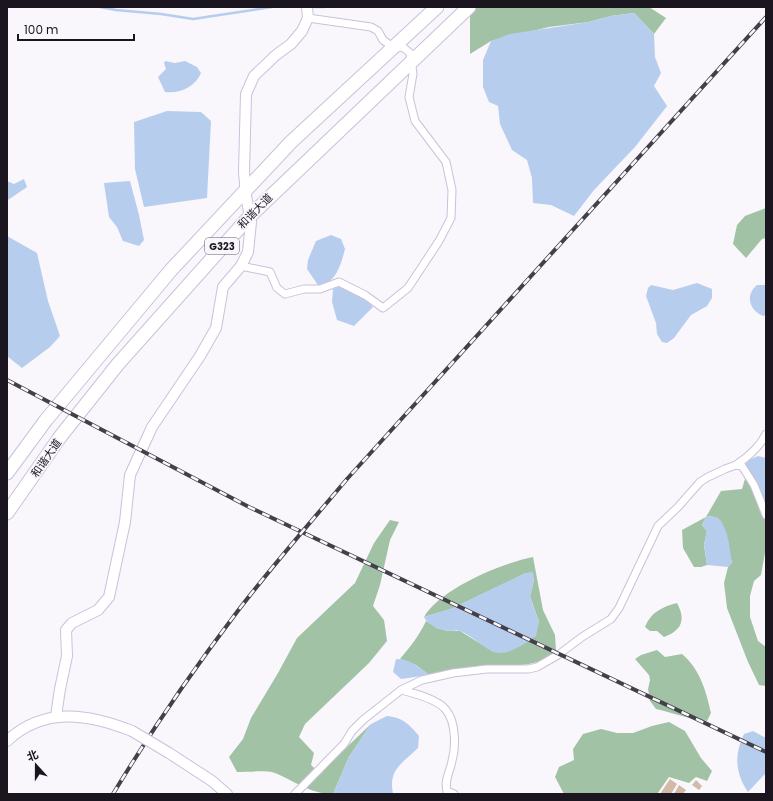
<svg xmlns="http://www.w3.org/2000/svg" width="773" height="801" font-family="Poppins,'Noto Sans SC',sans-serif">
<rect width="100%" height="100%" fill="#f9f6fc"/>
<path fill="#a2c2a5" d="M470 7H649L666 18 654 34 634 13 611 16 589 22 549 27 491 41 470 54Z
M766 208V238L762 239 746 258 733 244 737 225 745 216Z
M747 472 766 515V547L761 575 754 581 750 596V617L758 641 766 647V686L759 685 748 662 727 608 724 583 728 567 732 562 712 516 706 517 702 525 707 531 704 545 707 565 701 567H694L683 548 682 530 706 517 721 491 742 489Z
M390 520 399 522 390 540 380 585 373 606 384 620 387 641 369 663 305 724 299 737 314 753 311 765 321 774 328 765 371 724 349 757 333 794C310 794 295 781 275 773 266 770 247 772 237 772L229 757 243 739 251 718 278 673 297 638 355 583 374 543Z
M533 557 543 610 555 635 556 651C533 670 515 664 488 665 468 666 448 672 429 675L416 665 400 659C410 647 419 636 426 621L437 628 448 631H460L494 652 539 622 530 596 534 580 526 573 451 609 424 617C440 589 502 563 533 557Z
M677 603C686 620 682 630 664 637L657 631H650L645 627C651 612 662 607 677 603Z
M657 650 665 657 682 654C700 669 706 691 711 713L707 721C689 719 673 713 656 709L650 701 648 689 650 680 649 675 635 659 641 655Z
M669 722 685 731 701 758 712 771 707 781 696 777 689 783 669 777 657 794H564L555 777 559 767 574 760 573 749 583 734 601 729 617 733H633L652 726Z"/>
<path fill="#b7cdee" d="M634 13 654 34 655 57 661 73 654 86 667 106 635 147 594 190 574 216 551 205 533 203 532 178 527 160 512 150 500 124 498 106 489 102 483 87V60L491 41 510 34 589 22 611 16Z
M165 61 175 63 185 61 197 67 201 73C195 87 180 94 165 92L158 77 166 69 164 63Z
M167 111 201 112 211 121 207 198 144 207 135 169 134 122Z
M24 179 27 187 8 200 7 199V181L14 184Z
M130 181 139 215 144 240 139 246 123 241 117 227 109 217 104 183Z
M331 235 341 239 345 249C341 264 337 280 321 287L318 285 307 269 308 260 316 241Z
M7 236 37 253 48 301 60 336 50 347 22 368 7 356Z
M697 283 712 289V298L707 306 691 315 674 338 667 343 662 342 657 334 656 323 646 296 648 288 651 285 673 290Z
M757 285H766V315L763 316C749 310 745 295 757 285Z
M340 286 363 297 373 307 354 326 337 320 332 302 333 289Z
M758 456 766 458V515L747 472 746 464 747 461Z
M712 516C713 516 718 518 718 518 728 526 730 551 732 563L728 567 707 565 704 545 707 531 702 525 706 517Z
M533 572 534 580 530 596 539 622 536 636C527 642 510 654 500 653 487 653 472 634 459 631 457 630 453 631 450 631 441 630 428 626 424 617L451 609 496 587 526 573Z
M396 659C409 658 420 668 429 675L401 679 393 672Z
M387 716C402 717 410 725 419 736L418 748C402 764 388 769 393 794H333L349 757 371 724Z
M753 731 766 738V773L748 792C735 773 734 754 744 734Z"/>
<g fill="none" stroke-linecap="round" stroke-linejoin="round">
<path stroke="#b7cdee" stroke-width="2.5" d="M100 7 116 10 161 14 193 19 272 7
M311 7H324"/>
</g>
<path fill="#d3baa7" d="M670 779 677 784 671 794H660Z
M696 780 702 786 699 790 692 785Z
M679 785 686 790 683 794H674Z"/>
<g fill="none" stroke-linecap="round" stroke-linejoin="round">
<defs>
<path id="street" d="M241 266 270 272 277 288 285 294 304 289H320L339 282 365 295 383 308 408 288 439 241 451 218 452 190 446 162 415 121 409 97 413 74 410 53 404 48 390 45 383 40 378 31 371 27 308 18
M736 465C748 457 760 446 766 434
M401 690C413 693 438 699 446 710 456 722 456 747 452 761 450 772 444 780 447 791L454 794
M295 794 344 744 352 731 363 720 401 690 422 680 453 673 487 669H529L537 667 558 655 582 637 611 619 619 608 658 526 678 507 700 482 708 477 725 469 736 465 742 466 754 485 766 515"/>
<path id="secondary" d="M56 716 60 689 67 656 66 630 72 623 98 610 109 597 125 522 130 475 152 427 200 356 216 328 223 287 241 266 248 252 251 222 246 196 244 172 246 94 254 76 276 55 291 44 302 31 308 18 307 7
M7 741C44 706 89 714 132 731
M169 753 212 781 227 794"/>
<path id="highway" d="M7 473 46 420 171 270 291 142 437 7
M7 513 60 437 118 364 250 216 469 7"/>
</defs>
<use href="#street" stroke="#ccc0db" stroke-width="9"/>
<use href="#secondary" stroke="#ccc0db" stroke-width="12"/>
<use href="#highway" stroke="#ccc0db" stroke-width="15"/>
<use href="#street" stroke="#fff" stroke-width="7"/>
<use href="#secondary" stroke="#fff" stroke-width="10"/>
<use href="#highway" stroke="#fff" stroke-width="13"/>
<defs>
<path id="rail" d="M7 380 249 507 766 752
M113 794C151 731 193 670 237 612 272 566 310 523 347 479L766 17"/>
</defs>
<use href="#rail" stroke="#444049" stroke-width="4"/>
<use href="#rail" stroke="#f9f6fc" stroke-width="2.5" stroke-dasharray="8" stroke-linecap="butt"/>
<defs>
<path id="secondary-bridge" d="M132 731 169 753"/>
</defs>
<use href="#secondary-bridge" stroke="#ccc0db" stroke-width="12" stroke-linecap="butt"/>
<use href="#secondary-bridge" stroke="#fff" stroke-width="10"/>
</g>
<g text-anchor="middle" stroke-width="3.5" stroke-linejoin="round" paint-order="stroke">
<rect fill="#f9f6fc" stroke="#5d5861" stroke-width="1" x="205" y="238" width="34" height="16" rx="3"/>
<g font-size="10" font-weight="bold" fill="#1a151f">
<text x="222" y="250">G323</text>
</g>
<g font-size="11" fill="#1a151f" stroke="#f9f6fc">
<text transform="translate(255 211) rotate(-45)" y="4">和谐大道</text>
<text transform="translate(46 458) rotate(-55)" y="4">和谐大道</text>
</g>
</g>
<rect width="773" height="801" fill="none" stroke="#1a151f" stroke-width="16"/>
<g transform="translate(36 765) rotate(339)" stroke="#f9f6fc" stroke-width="3" paint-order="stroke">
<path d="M0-3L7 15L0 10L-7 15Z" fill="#1a151f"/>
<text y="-6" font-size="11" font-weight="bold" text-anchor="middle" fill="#1a151f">北</text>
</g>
<path d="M18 34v6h116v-6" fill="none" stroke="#1a151f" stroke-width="2"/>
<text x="24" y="34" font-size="12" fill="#1a151f" stroke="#f9f6fc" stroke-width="3" paint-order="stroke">100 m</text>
</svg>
